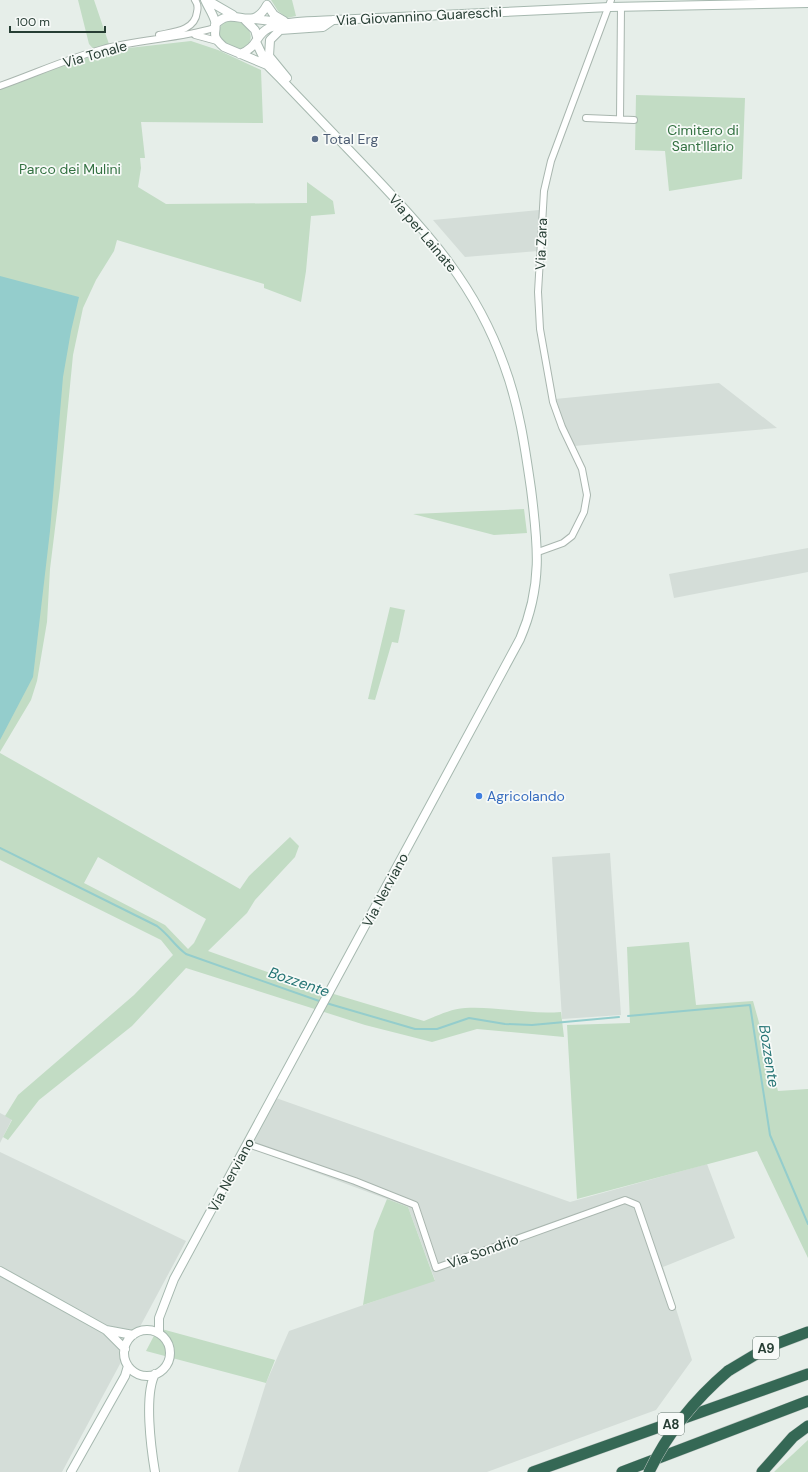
<svg xmlns="http://www.w3.org/2000/svg" width="808" height="1472" font-family="'DM Sans',sans-serif">
<rect width="100%" height="100%" fill="#e6eee9"/>
<path fill="#d4ddd8" d="M539 210 538 251 465 257 433 220Z
M719 383 777 428 574 446 559 416 555 399Z
M808 548V572L674 598 669 574Z
M610 853 621 1015 562 1019 552 857Z
M276 1098 570 1202 707 1164 735 1238 663 1267 692 1360 656 1410 487 1472H238L266 1383 289 1331 435 1280 408 1207 250 1148Z
M0 1113 12 1119 0 1143Z
M0 1152 186 1241 62 1472H0Z"/>
<path fill="#c2dcc4" fill-rule="evenodd" d="M78 0H94L111 50 191 41 218 50 261 70 263 123 141 122 145 158H140L141 168 138 187 166 204 307 203V182L333 201 335 214 311 216 306 271 301 302 264 288V284L117 240 114 251 96 280 83 308 73 355 60 488 50 569 47 622 37 681 31 700 0 752V87L98 54 89 44Z
M271 0H292L296 16 287 18 278 11Z
M228 20C243 19 260 34 245 48 227 52 206 33 228 20Z
M636 95 745 98 742 179 669 191 665 151 635 150Z
M524 509 527 533 494 535 413 514Z
M390 607 405 610 398 643 392 642 375 700 368 699Z
M0 753 240 889 249 876 290 837 299 846 295 857 255 900 247 913 208 951 307 986 424 1021C437 1016 450 1009 465 1008 497 1006 529 1015 561 1012L564 1037 477 1029 432 1042 365 1025 186 968 132 1026 39 1100 8 1140 3 1137 12 1120 5 1116 18 1095 134 995 173 955 161 940 0 860ZM98 857 206 919 194 943 188 949 165 925 84 883Z
M689 942 696 1005 753 1001 778 1091 808 1089V1258L757 1151 577 1199 567 1025 630 1023 627 947Z
M387 1199 408 1207 435 1281 363 1305 374 1231Z
M158 1328 275 1360 266 1383 146 1351Z
M808 1440V1472H774L777 1469Z"/>
<path fill="#94cdcc" d="M0 276 79 297 71 331 63 377 50 531 33 677 0 740Z"/>
<g fill="none" stroke-linecap="round" stroke-linejoin="round">
<path stroke="#94cdcc" stroke-width="2" d="M0 848 157 926C170 936 174 945 186 954L322 1002
M326 1003 415 1029H437L469 1018 505 1024 532 1025 619 1017
M628 1016 750 1005 770 1135 808 1224"/>
<defs>
<path id="street" d="M159 35C173 32 195 31 197 12 198 8 198 4 195 0
M195 35 217 41
M0 86C34 74 69 58 103 49 140 39 178 39 214 28
M586 118 634 120
M620 119 621 7
M538 552 563 543 572 536 584 512 587 495 582 469 562 427 553 402 540 329 538 292 544 191 551 161 611 0
M248 1144 355 1181 415 1205 436 1268 625 1200 637 1205 672 1307"/>
<path id="secondary" d="M207 0 233 15
M267 5 274 15 284 21
M244 19 255 30 257 37
M254 19 281 22
M215 25C233 3 251 35 267 5
M256 42 267 65
M240 54C259 47 255 34 269 28 286 21 315 21 334 20L610 7 808 3
M287 78 269 56 270 40 280 30 323 27 333 20
M0 1271 106 1330 125 1349
M106 1330 133 1335
M124 1353a23 23 0 1 1 46 0a23 23 0 1 1-46 0Z
M159 1333V1318L174 1279 520 639C543 586 538 544 531 489 525 447 519 405 504 365 476 286 429 234 372 174 341 142 311 110 280 78L267 65 224 47C209 34 218 34 215 21 213 14 208 7 205 0
M71 1472 125 1376 128 1366
M155 1472C151 1448 144 1395 155 1374"/>
<path id="highway" d="M728 1371 768 1347 808 1332
M533 1472 808 1374
M622 1472 808 1401
M762 1472 793 1437 808 1426"/>
</defs>
<use href="#street" stroke="#a9b6af" stroke-width="8"/>
<use href="#secondary" stroke="#a6b8af" stroke-width="10"/>
<use href="#highway" stroke="#c3c9c6" stroke-width="12"/>
<use href="#street" stroke="#fff" stroke-width="6"/>
<use href="#secondary" stroke="#fff" stroke-width="8"/>
<use href="#highway" stroke="#356855" stroke-width="11"/>
<defs>
<path id="highway-bridge" d="M649 1472C668 1432 694 1400 728 1371"/>
</defs>
<use href="#highway-bridge" stroke="#c3c9c6" stroke-width="12" stroke-linecap="butt"/>
<use href="#highway-bridge" stroke="#356855" stroke-width="11"/>
</g>
<circle fill="#5c6f8a" stroke="#f7faf8" stroke-width="1.5" cx="315" cy="139" r="4"/>
<circle fill="#3f7fe0" stroke="#f7faf8" stroke-width="1.5" cx="479" cy="796" r="4"/>
<g text-anchor="middle" stroke-width="3.5" stroke-linejoin="round" paint-order="stroke">
<g fill="#f7faf8" stroke="#65766f" stroke-width="1">
<rect x="753" y="1337" width="26" height="22" rx="3"/>
<rect x="658" y="1413" width="26" height="22" rx="3"/>
</g>
<g font-size="13" font-weight="bold" fill="#273e34">
<text x="766" y="1353">A9</text>
<text x="671" y="1429">A8</text>
</g>
<g font-size="14" fill="#273e34" stroke="#f7faf8">
<text transform="translate(419 16) rotate(-3)" y="5">Via Giovannino Guareschi</text>
<text transform="translate(95 54) rotate(-16)" y="5">Via Tonale</text>
<text transform="translate(423 233) rotate(50)" y="5">Via per Lainate</text>
<text transform="translate(541 244) rotate(-88)" y="5">Via Zara</text>
<text transform="translate(385 890) rotate(-62)" y="5">Via Nerviano</text>
<text transform="translate(231 1175) rotate(-62)" y="5">Via Nerviano</text>
<text transform="translate(483 1251) rotate(-20)" y="5">Via Sondrio</text>
</g>
<g font-size="14" fill="#347242" stroke="#f7faf8">
<text x="703" y="135">Cimitero di<tspan x="703" dy="16">Sant'Ilario</tspan></text>
<text x="70" y="174">Parco dei Mulini</text>
</g>
<g font-size="14" fill="#4e5e75" stroke="#f7faf8" text-anchor="start">
<text x="323" y="144">Total Erg</text>
</g>
<g font-size="14" fill="#366cbe" stroke="#f7faf8" text-anchor="start">
<text x="487" y="801">Agricolando</text>
</g>
<g font-size="15" font-style="italic" fill="#267575" stroke="#f7faf8">
<text transform="translate(299 982) rotate(19)" y="5">Bozzente</text>
<text transform="translate(769 1056) rotate(81)" y="5">Bozzente</text>
</g>
</g>
<path d="M10 26v6h95v-6" fill="none" stroke="#273e34" stroke-width="2"/>
<text x="16" y="26" font-size="12" fill="#273e34" stroke="#f7faf8" stroke-width="3" paint-order="stroke">100 m</text>
</svg>
